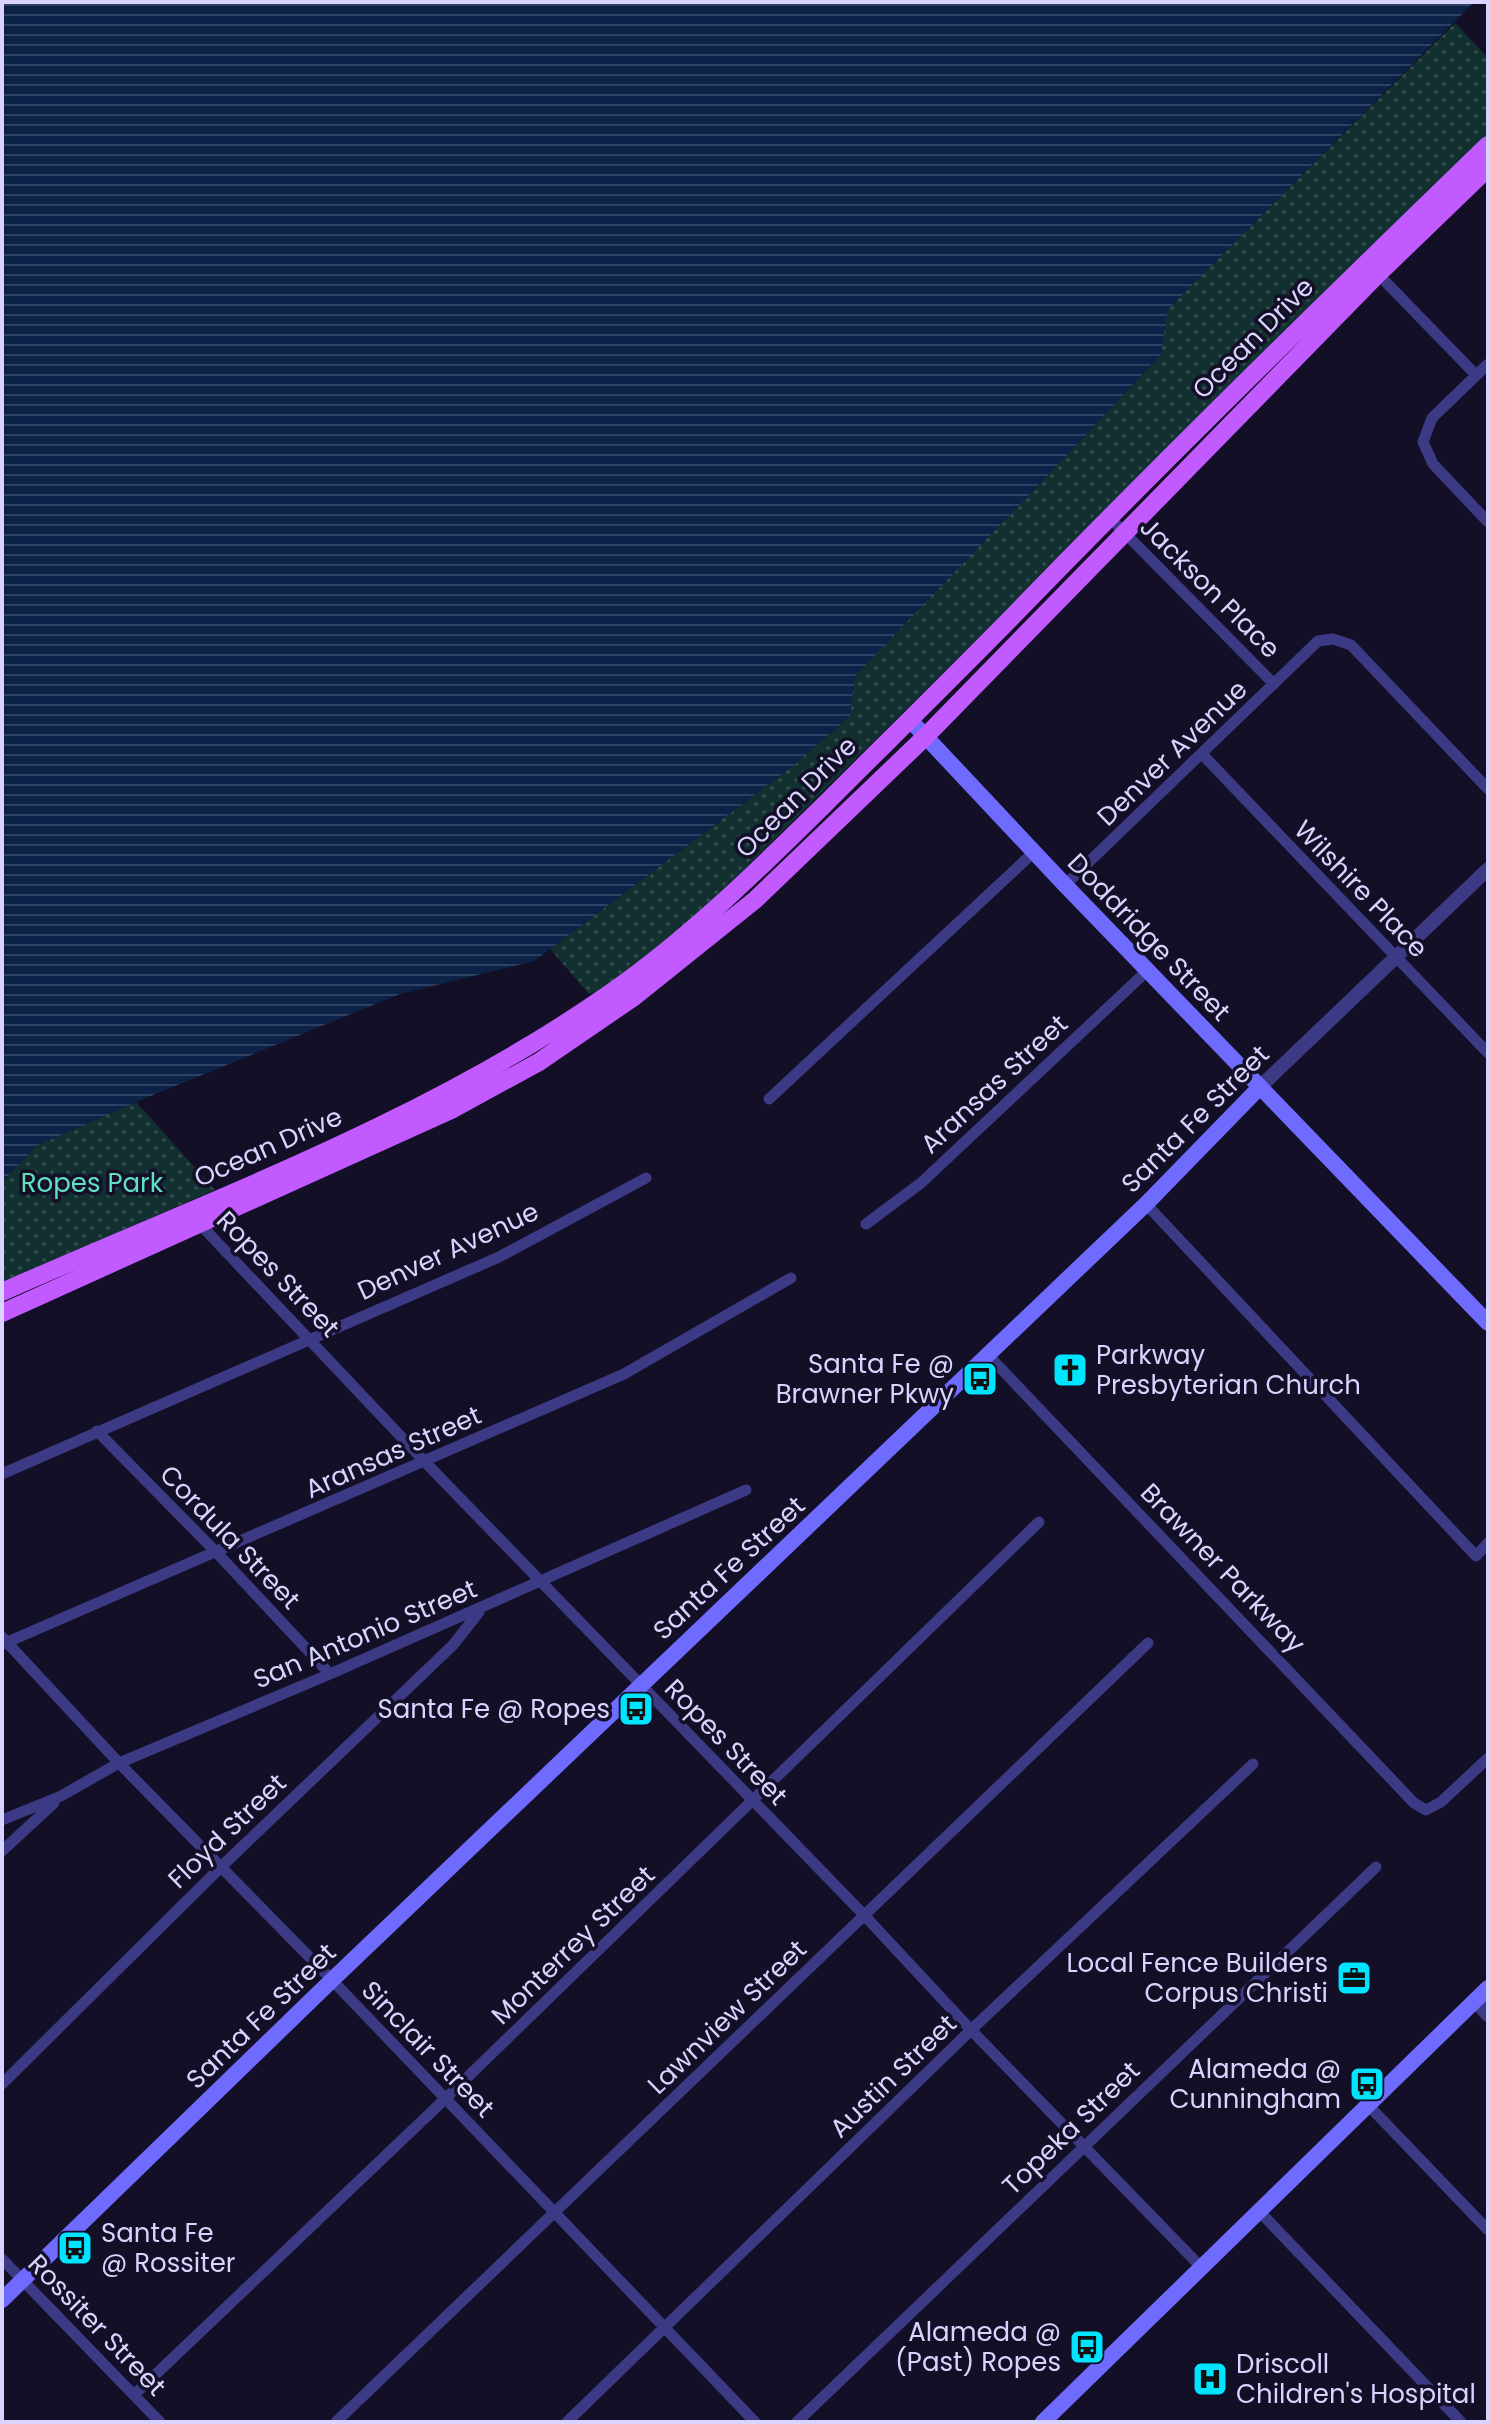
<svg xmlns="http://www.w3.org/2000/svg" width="1490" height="2424" font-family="Poppins,sans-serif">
<defs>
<pattern id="park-dots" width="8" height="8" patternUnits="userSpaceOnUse" patternTransform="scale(2)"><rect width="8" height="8" fill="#12302f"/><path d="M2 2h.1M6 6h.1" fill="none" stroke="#344d4e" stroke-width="1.8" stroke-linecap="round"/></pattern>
<pattern id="water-rules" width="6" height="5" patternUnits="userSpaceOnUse" patternTransform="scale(2)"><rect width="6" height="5" fill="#0c2248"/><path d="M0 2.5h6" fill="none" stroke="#2f4163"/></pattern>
</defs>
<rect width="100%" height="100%" fill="#130f26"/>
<path fill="url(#park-dots)" d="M1455 23 1488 58V135L709 904 665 942 599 991 589 994 550 949 794 765 850 716 854 676 1068 454 1161 354 1167 309Z
M136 1102 215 1190 2 1283V1182L36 1146Z"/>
<path fill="url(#water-rules)" d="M2 2H1474L1168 309 1161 354 1068 454 855 676 850 716 794 765 534 961 400 994 136 1102 36 1146 2 1182Z"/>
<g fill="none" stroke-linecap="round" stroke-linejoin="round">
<path stroke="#3d3a85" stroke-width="11" d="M1376 272 1476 375
M1488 364 1432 418 1423 442 1433 464 1488 522
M1110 518 1274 684
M1202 754 1488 1053
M1065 885 1318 641 1333 639 1351 645 1488 789
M769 1099 1034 852
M1146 1204 1476 1556 1488 1543
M196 1220 425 1462 865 1916 971 2030 1202 2268
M866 1224 921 1183 1148 970
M988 1355 1414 1803 1426 1810 1441 1802 1488 1758
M97 1431 217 1553 330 1674
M2 1474 499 1257 646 1178
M2 1637 119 1763 332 1980 755 2422
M3 1644 624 1374 791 1278
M2 1820 61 1796 119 1763 330 1674 746 1490
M2 1851 54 1803
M2 2084 222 1866 453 1645 479 1612
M1369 2106 1488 2230
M1260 2212 1461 2422
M2 2259 160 2422
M134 2395 445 2099 1039 1522
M336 2422 1148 1643
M567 2422 971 2030 1253 1764
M797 2422 1376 1867"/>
<path stroke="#3d3a85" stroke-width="14" d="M1260 1087 1488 869
M1475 2001 1488 2015"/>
<path stroke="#6f6bff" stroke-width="16" d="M910 720 1065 885 1488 1323
M2 2300 332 1980 1146 1204 1260 1087
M1043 2422 1488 1988"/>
<path stroke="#c25bff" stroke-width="18" d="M2 1292C207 1201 424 1123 609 994 688 939 756 872 824 805 887 742 951 679 1013 616 1168 456 1328 300 1488 145
M2 1313 451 1110 539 1062 634 997 755 900 925 737 1378 274 1488 168"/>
</g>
<defs>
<symbol id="church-square" viewBox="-11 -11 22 22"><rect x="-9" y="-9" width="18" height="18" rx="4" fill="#00e5ff" stroke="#130f26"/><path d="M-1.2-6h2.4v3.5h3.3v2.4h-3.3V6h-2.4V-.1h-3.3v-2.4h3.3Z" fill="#111"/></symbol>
<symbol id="bus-square" viewBox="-11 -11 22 22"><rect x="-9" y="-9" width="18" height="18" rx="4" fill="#00e5ff" stroke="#130f26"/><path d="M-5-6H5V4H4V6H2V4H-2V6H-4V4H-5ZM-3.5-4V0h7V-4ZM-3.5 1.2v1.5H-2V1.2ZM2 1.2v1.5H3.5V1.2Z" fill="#111"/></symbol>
<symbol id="office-square" viewBox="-11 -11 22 22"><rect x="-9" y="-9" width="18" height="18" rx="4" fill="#00e5ff" stroke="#130f26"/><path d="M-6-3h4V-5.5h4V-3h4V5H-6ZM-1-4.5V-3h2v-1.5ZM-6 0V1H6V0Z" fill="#111"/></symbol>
<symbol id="hospital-square" viewBox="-11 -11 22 22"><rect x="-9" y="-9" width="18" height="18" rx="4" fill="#00e5ff" stroke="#130f26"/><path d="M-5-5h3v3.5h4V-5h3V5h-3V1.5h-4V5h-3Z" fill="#111"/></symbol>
</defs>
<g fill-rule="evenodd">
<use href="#church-square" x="1050" y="1350" width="40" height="40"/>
<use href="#bus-square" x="960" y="1359" width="40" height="40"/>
<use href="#bus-square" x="616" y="1689" width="40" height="40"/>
<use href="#office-square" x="1334" y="1958" width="40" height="40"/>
<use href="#bus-square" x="1347" y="2064" width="40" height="40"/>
<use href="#bus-square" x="55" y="2228" width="40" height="40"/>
<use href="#bus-square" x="1067" y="2327" width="40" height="40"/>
<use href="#hospital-square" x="1190" y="2359" width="40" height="40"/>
</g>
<g text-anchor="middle" stroke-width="7" stroke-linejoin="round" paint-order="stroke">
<g font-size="26" fill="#d9d4ff" stroke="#130f26">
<text transform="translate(1253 338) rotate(-45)" y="9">Ocean Drive</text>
<text transform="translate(1210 588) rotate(45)" y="9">Jackson Place</text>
<text transform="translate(1172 753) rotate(-44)" y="9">Denver Avenue</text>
<text transform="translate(796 797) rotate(-45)" y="9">Ocean Drive</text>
<text transform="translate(1361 889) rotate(46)" y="9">Wilshire Place</text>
<text transform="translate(1149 937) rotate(46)" y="9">Doddridge Street</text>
<text transform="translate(994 1084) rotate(-43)" y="9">Aransas Street</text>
<text transform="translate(1195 1119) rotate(-45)" y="9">Santa Fe Street</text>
<text transform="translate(268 1147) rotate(-24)" y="9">Ocean Drive</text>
<text transform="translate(448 1251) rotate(-25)" y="9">Denver Avenue</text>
<text transform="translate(278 1274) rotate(46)" y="9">Ropes Street</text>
<text transform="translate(393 1452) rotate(-24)" y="9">Aransas Street</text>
<text transform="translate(230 1537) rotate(46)" y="9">Cordula Street</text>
<text transform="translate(729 1568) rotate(-43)" y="9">Santa Fe Street</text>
<text transform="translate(1223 1568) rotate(46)" y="9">Brawner Parkway</text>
<text transform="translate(365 1634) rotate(-23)" y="9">San Antonio Street</text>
<text transform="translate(726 1742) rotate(46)" y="9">Ropes Street</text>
<text transform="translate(227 1831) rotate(-44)" y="9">Floyd Street</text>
<text transform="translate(573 1945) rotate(-44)" y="9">Monterrey Street</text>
<text transform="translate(261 2016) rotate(-44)" y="9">Santa Fe Street</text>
<text transform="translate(727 2017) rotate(-44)" y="9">Lawnview Street</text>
<text transform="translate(428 2049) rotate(46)" y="9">Sinclair Street</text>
<text transform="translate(893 2076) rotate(-44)" y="9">Austin Street</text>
<text transform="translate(1071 2128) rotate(-44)" y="9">Topeka Street</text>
<text transform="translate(97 2325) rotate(46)" y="9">Rossiter Street</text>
</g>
<g font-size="26" fill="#5fe0c0" stroke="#130f26">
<text x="92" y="1192">Ropes Park</text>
</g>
<g font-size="26" fill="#d9d4ff" stroke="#130f26" text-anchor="end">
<text x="1096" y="1364" text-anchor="start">Parkway<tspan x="1096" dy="30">Presbyterian Church</tspan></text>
<text x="954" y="1373">Santa Fe @<tspan x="954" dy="30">Brawner Pkwy</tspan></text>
<text x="610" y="1718">Santa Fe @ Ropes</text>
<text x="1328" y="1972">Local Fence Builders<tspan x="1328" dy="30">Corpus Christi</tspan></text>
<text x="1341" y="2078">Alameda @<tspan x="1341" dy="30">Cunningham</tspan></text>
<text x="101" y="2242" text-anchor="start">Santa Fe<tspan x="101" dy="30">@ Rossiter</tspan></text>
<text x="1061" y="2341">Alameda @<tspan x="1061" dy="30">(Past) Ropes</tspan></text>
<text x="1236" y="2373" text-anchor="start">Driscoll<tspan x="1236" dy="30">Children's Hospital</tspan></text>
</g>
</g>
<rect width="1490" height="2424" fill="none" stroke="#d9d4ff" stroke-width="8"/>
</svg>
